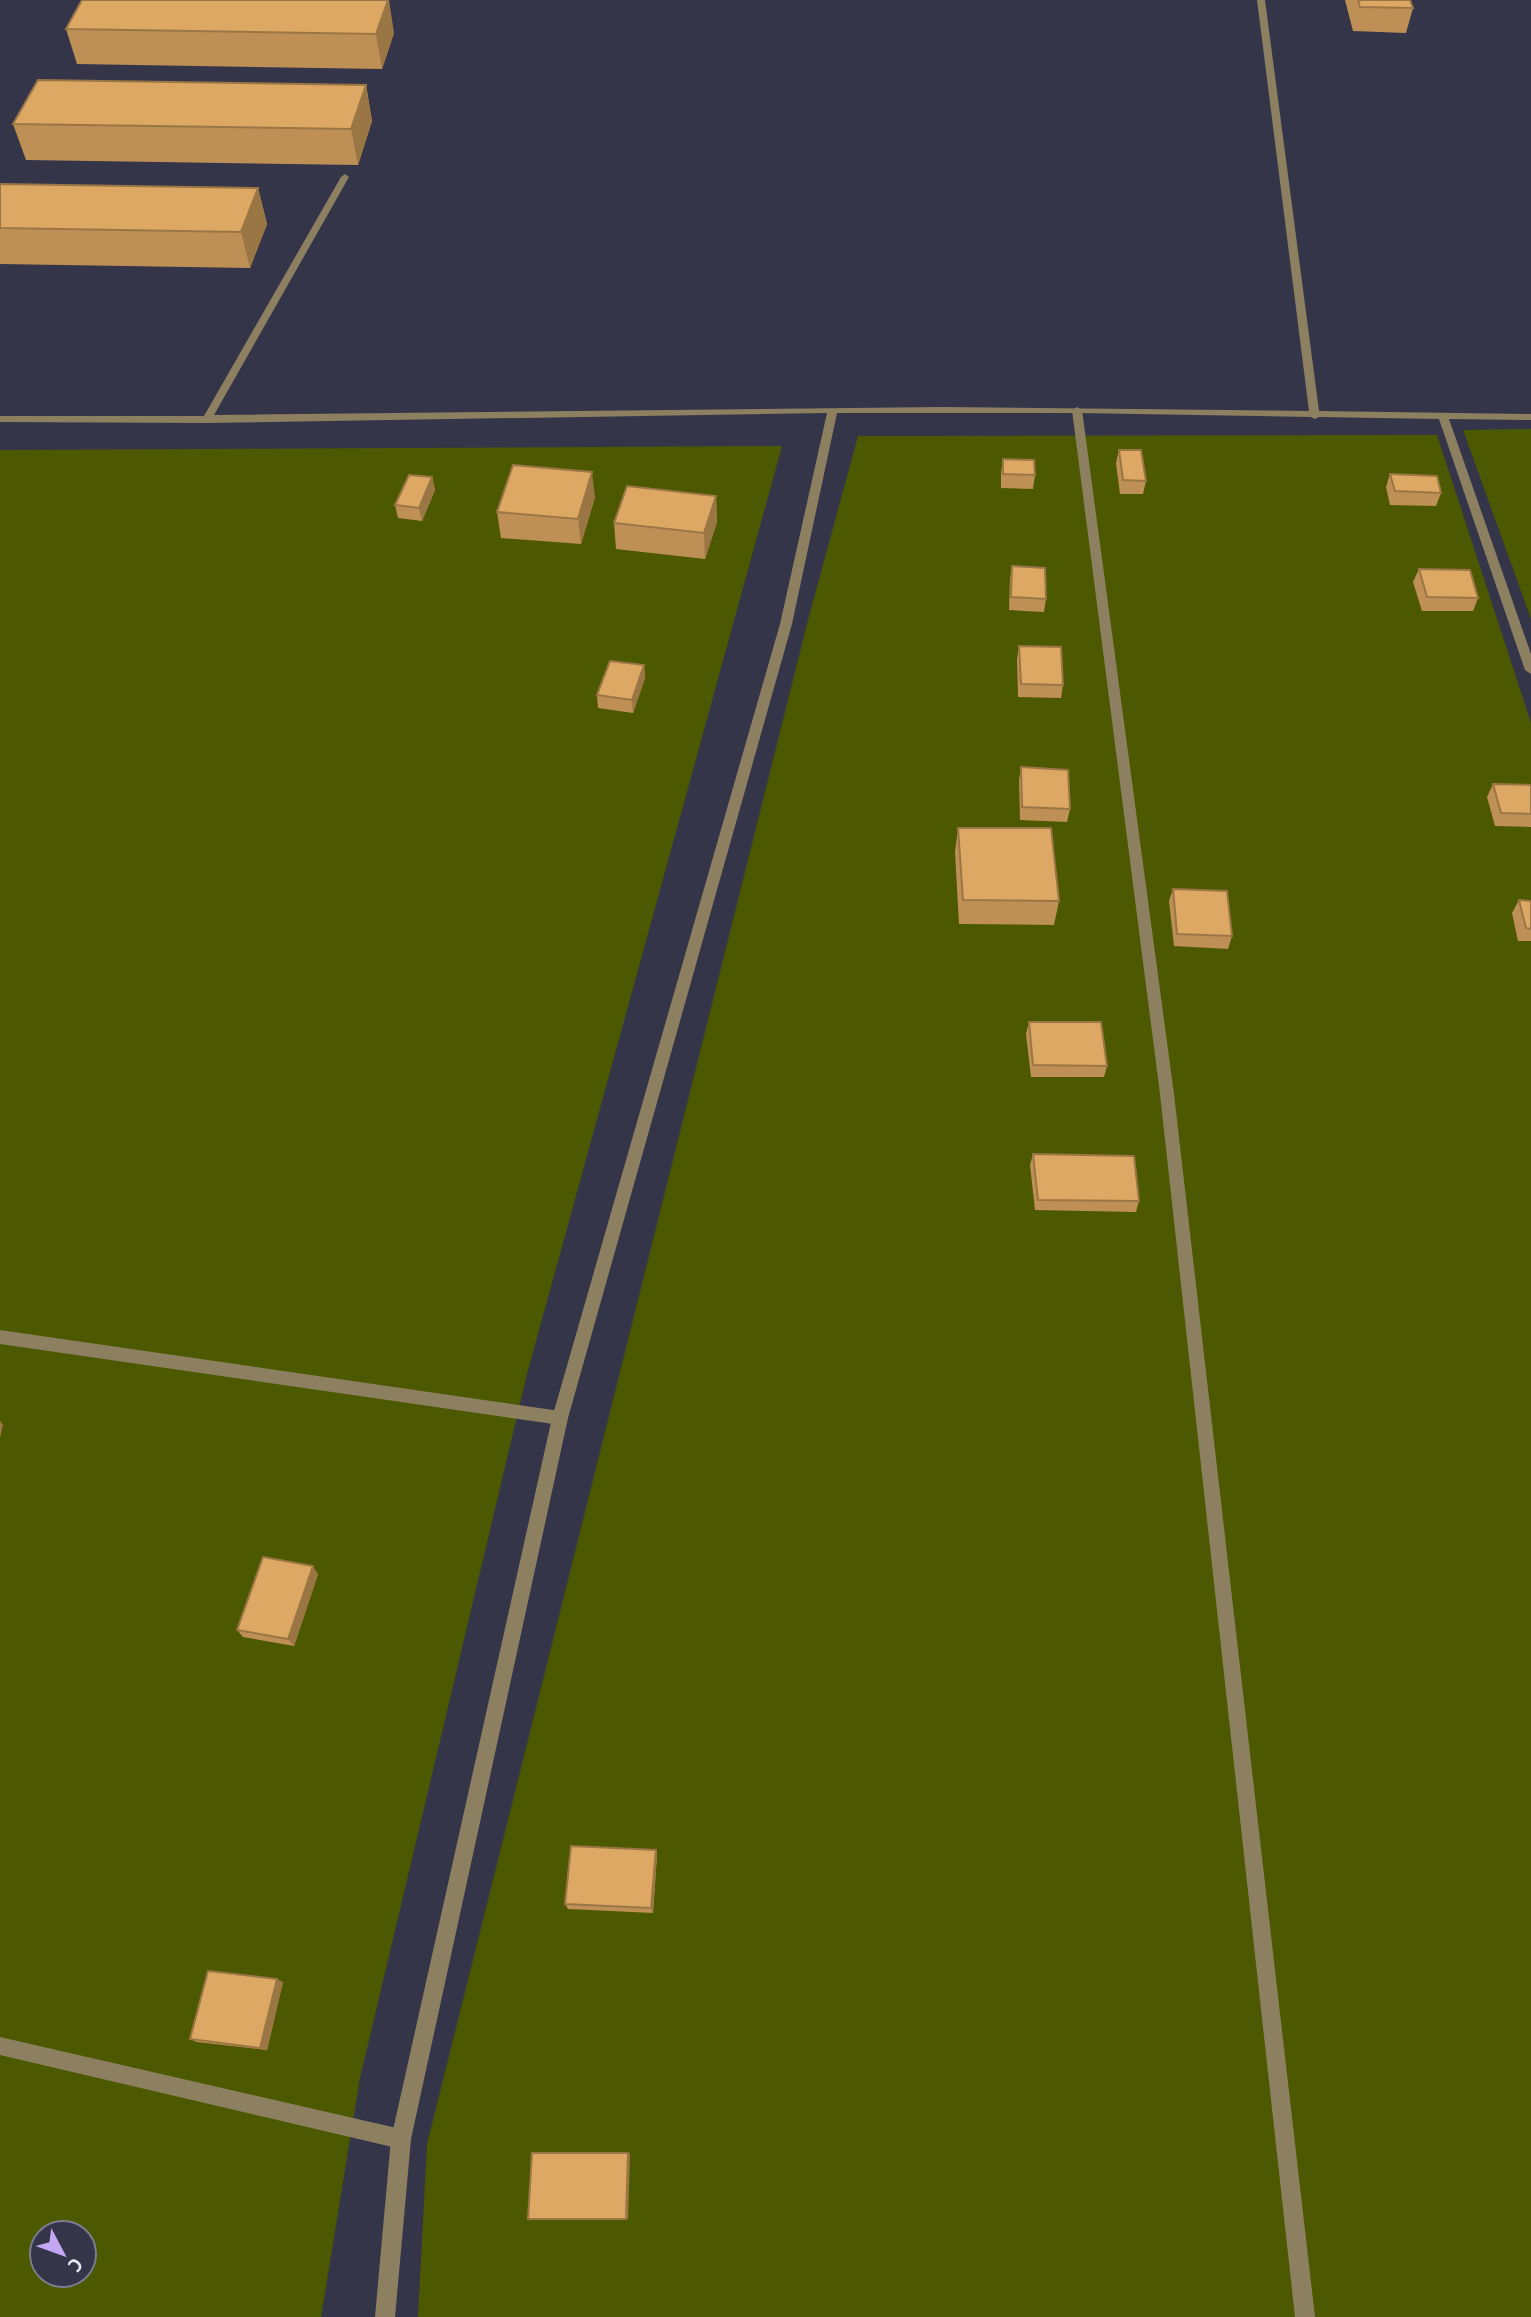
<svg xmlns="http://www.w3.org/2000/svg" width="1531" height="2317" font-family="'PT Sans',sans-serif">
<rect width="100%" height="100%" fill="#35354a"/>
<path fill="#4d5900" fill-rule="evenodd" d="M1531 429V619L1463 430Z
M1437 435 1531 723V2317H418L427 2144 808 620 858 436Z
M782 446 527 1374 360 2078 321 2317H0V450ZM42 2233H84V2275H42Z"/>
<g fill="none" stroke-linecap="round" stroke-linejoin="round">
<path fill="#8d8060" fill-rule="evenodd" d="M1077 407 1082 410 1174 1094 1315 2317H1295L1160 1094 1072 410Z
M0 1330 560 1411 565 1413 568 1418 565 1423 560 1425 0 1344Z
M0 2037 401 2129 408 2132 411 2139 408 2146 401 2149 0 2055Z"/>
<path fill="#8d8060" fill-rule="evenodd" d="M1257 0H1265L1319 411 1531 414V420L1449 419 1531 654V674L1525 670 1439 419 1319 417 1315 419 1311 417 1077 413H837L792 624 568 1418 411 2139 395 2317H375L391 2139 552 1418 780 624 827 413 206 423 0 422V416H204L341 177 345 174 349 177 214 415 942 407 1309 411Z"/>
</g>
<path fill="#be9055" d="M1345 0H1410L1413 8 1406 33 1353 31Z
M66 29 394 33 382 69 77 64Z
M366 85 372 121 358 165 26 160 13 124Z
M0 184 258 188 267 224 250 268 0 264Z
M1119 450 1146 481 1143 494H1120L1116 463Z
M1003 459 1035 475 1033 489 1001 488V473Z
M1390 474 1441 493 1436 506 1390 505 1386 487Z
M432 477 435 490 422 521 398 518 395 505Z
M716 496 717 522 705 559 616 549 614 523Z
M595 497 581 544 501 538 497 512Z
M1012 566 1046 599 1044 612 1009 610 1010 579Z
M1419 569 1478 598 1473 611H1422L1413 582Z
M1019 646 1063 685 1061 698 1018 697 1017 659Z
M644 665 645 678 633 713 598 708 597 695Z
M1021 767 1070 809 1067 822 1020 820 1019 780Z
M1493 784 1531 785V827L1495 826 1487 797Z
M958 828 1059 901 1054 925 959 924 955 852Z
M1173 889 1232 936 1228 949 1174 946 1169 901Z
M1519 900 1531 901V941H1518L1512 913Z
M1029 1022 1107 1066 1104 1077H1031L1026 1034Z
M1033 1154 1139 1201 1136 1212 1035 1210 1030 1165Z
M318 1574 294 1646 243 1637 237 1630Z
M656 1850 657 1855 653 1913 568 1909 565 1904Z
M283 1982 267 2050 197 2042 190 2039Z"/>
<path fill="#9b7645" d="M388 0H389L394 33 382 69 376 34Z
M366 85 372 121 358 165 351 129Z
M258 188 267 224 250 268 241 232Z
M592 472 595 497 581 544 578 519Z
M432 477 435 490 422 521 419 508Z
M716 496 717 522 705 559 704 533Z
M644 665 645 678 633 713 632 700Z
M0 1421 3 1425 0 1438Z
M313 1566 318 1574 294 1646 288 1639Z
M656 1850 657 1855 653 1913 651 1908Z
M277 1979 283 1982 267 2050 260 2048Z
M628 2153 630 2154 628 2219H626Z"/>
<path fill="#dda863" stroke="#9b7645" stroke-width="2" d="M82 0H388L376 34 66 29Z
M1358 0H1410L1413 8 1360 7Z
M38 80 366 85 351 129 13 124Z
M0 184 258 188 241 232 0 228Z
M1119 450H1141L1146 481 1123 480Z
M1003 459 1034 460 1035 475 1003 474Z
M513 465 592 472 578 519 497 512Z
M1390 474 1437 476 1441 493 1395 491Z
M409 475 432 477 419 508 395 505Z
M627 486 716 496 704 533 614 523Z
M1012 566 1045 568 1046 599 1011 597Z
M1419 569 1470 570 1478 598 1427 597Z
M1019 646 1061 647 1063 685 1021 684Z
M610 661 644 665 632 700 597 695Z
M1021 767 1068 770 1070 809 1022 807Z
M1493 784 1531 785V814L1501 813Z
M958 828H1051L1059 901 963 900Z
M1173 889 1227 891 1232 936 1177 934Z
M1519 900 1531 901V929L1526 928Z
M1029 1022H1101L1107 1066 1033 1065Z
M1033 1154 1134 1156 1139 1201 1038 1200Z
M263 1557 313 1566 288 1639 237 1630Z
M571 1846 656 1850 651 1908 565 1904Z
M208 1971 277 1979 260 2048 190 2039Z
M532 2153H628L626 2219H528Z"/>
<g transform="translate(63 2254) rotate(131)"><circle r="33" fill="#35354a" stroke="#7b7c8e" stroke-width="2"/>
<path d="M0-5L12 26L0 18L-12 26Z" fill="#c3a7f2"/>
<text y="-10" font-size="19" font-weight="bold" text-anchor="middle" fill="#e5e6f3">С</text>
</g>
</svg>
